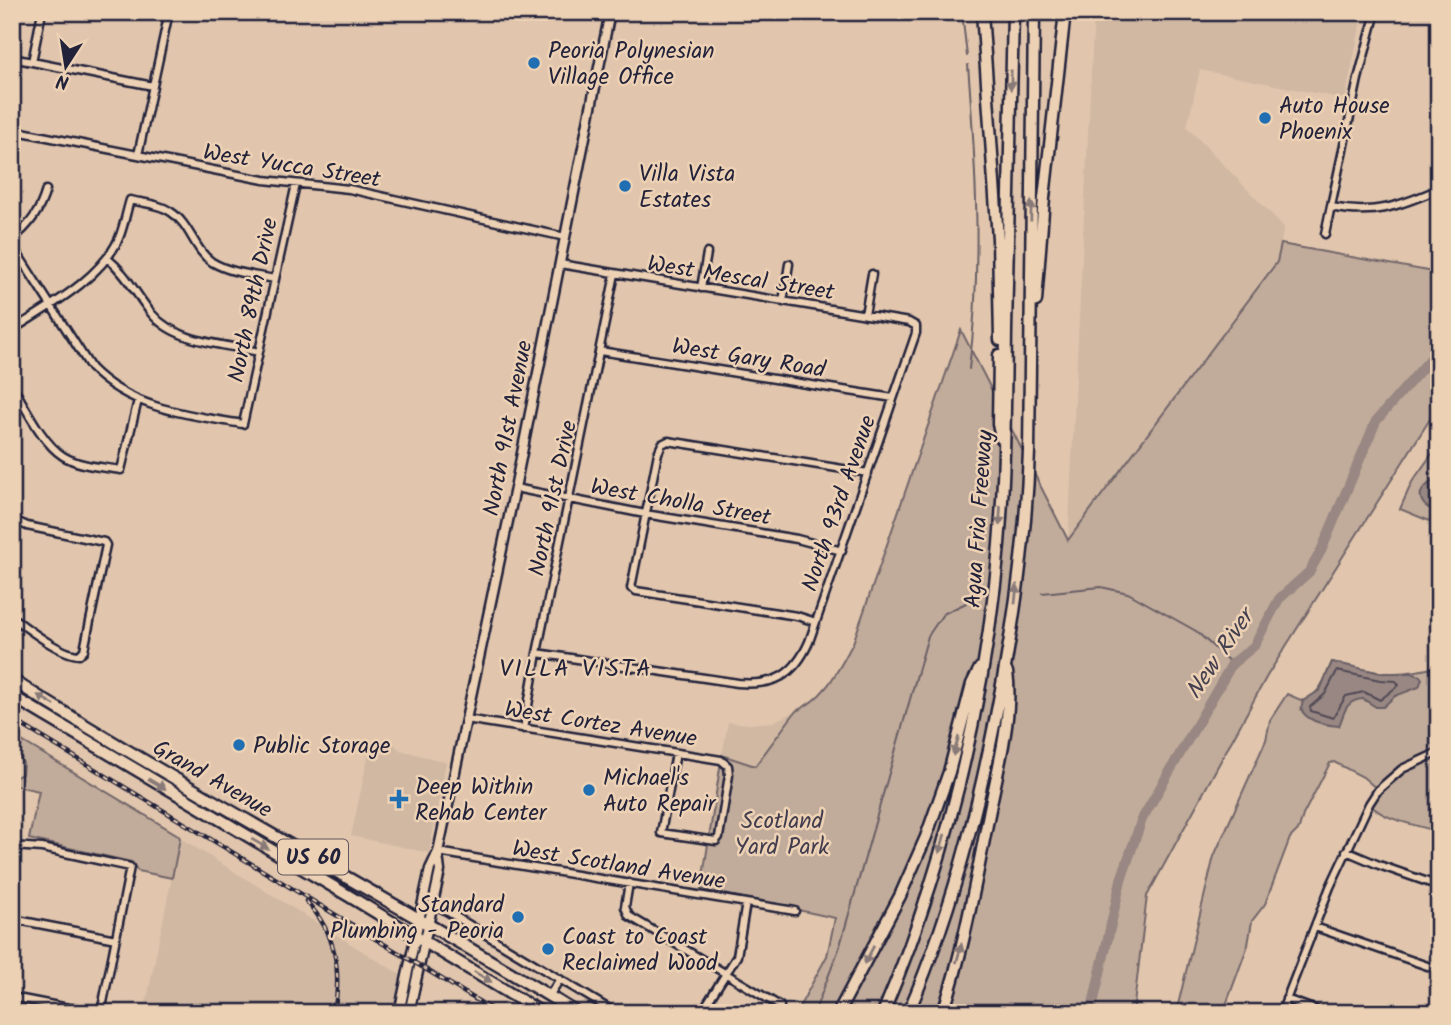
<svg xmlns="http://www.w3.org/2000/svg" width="1451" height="1025" font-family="Kalam,sans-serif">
<rect width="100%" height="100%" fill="#e1c6ad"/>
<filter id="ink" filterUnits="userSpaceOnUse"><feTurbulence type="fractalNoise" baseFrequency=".0143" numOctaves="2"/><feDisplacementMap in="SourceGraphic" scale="14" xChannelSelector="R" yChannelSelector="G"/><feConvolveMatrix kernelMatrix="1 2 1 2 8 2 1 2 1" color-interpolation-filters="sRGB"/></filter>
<g filter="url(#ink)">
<path fill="#d1b8a3" d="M1094 12H1363L1345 99 1200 70 1187 127 1284 227 1277 262 1068 541Z
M796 711 755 766 722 755 728 722 749 724 773 722Z
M389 739 400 750 446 762 429 853 351 836 370 748Z
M180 838 401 975 394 1013H144Z"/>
<path fill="#c1ab9a" stroke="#72666a" stroke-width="2" d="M1281 244 1439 273V405L1267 676 1147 896 1133 1013H796L827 956 835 918 701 889 722 755 755 766 796 711C826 698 838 670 853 643L961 330 1068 540 1277 262Z
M1439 444V525L1400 509 1412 482Z
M1332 662C1373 673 1397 678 1439 666V832C1416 824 1387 822 1369 804L1378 790 1363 777 1334 762 1330 763 1303 815 1299 829 1290 838 1265 904 1252 921 1248 945 1223 1013H1176L1214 856 1266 740 1270 720 1287 694 1303 701C1322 693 1324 679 1332 662Z
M12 735 178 835 180 838 172 878 138 871 131 862 29 839 39 791 12 785V779L22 774 23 763 20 758 12 755Z"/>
<path fill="#988782" stroke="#695f66" stroke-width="2" d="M1439 463V509C1433 510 1427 509 1423 503 1414 489 1433 484 1437 474 1438 471 1438 466 1439 463Z
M1332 662 1381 673H1412L1420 676 1422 679 1419 687 1395 696 1383 707H1376L1363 699C1346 700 1345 711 1339 726 1325 725 1307 722 1301 709L1303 701 1320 690Z"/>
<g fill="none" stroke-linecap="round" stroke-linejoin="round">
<path stroke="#514a57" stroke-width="2" d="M1337 671 1380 680 1396 681 1399 685 1380 700 1364 692 1346 696 1333 718 1311 711 1310 707 1325 694Z"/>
<path stroke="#695f66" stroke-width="2" d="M962 12 967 56
M968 65C976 166 982 269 969 369
M1042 593 1101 587 1128 593 1196 631 1232 664
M814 1013 839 949 928 636 943 614 966 603"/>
<path stroke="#988782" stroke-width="10" d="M1091 1013 1121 880 1142 819 1232 664 1254 646 1279 599 1309 572 1321 551 1376 421 1439 349"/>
<defs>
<path id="minor" d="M147 12 168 16
M12 58 153 86
M32 62 42 12
M12 130 264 180 349 189 565 237
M138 155 169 12
M1331 207C1374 216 1399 206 1439 189
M1325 234 1358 79 1376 12
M12 239C30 226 40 211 46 190
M12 245 91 368C131 409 189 415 243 424L296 184
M107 258C127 274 136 295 152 314 176 343 225 344 259 352
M701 288 707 253
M783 302 789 264
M865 315 872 274
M12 330C48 307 102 278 119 238 124 226 126 213 130 200 143 203 160 204 171 212 190 224 194 250 212 262 230 273 255 275 275 279
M600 351 893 398
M12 385C25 406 42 443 63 456 79 466 102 467 121 470L138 400
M515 488 645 514 797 539 842 551
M12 519 27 526 104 542 106 545 84 650 79 655C60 654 28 629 12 617
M816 622 797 616 636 591 631 588 658 453 662 444 668 441 868 473
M537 653 738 683C774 686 794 676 809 642L916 333V326L909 322 560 264
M466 719 721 760 728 766 729 775 719 837 716 841 661 833 676 753
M524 729 537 653 615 274
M12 846 42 848 130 867 101 1013
M1346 851 1379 865 1439 886
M438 852 795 911
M629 883 625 907 629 916 780 1006
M433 903 616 1013
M12 921H23L116 939
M1315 927 1439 970
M549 996 560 979
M12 997 94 1013
M1286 999 1324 1013
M701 1013 737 956 746 903
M1281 1013 1330 887 1369 804 1378 790 1402 769 1439 752"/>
<path id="major" d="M399 1013 430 869 438 852 515 488 610 12
M409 1013 440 871 438 855"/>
<path id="highway" d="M982 12 998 239 1000 340
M1036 301 1044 198 1065 12
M999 355 998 424 1001 438
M12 680C197 797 391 898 577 1013
M12 696 349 896 542 1013
M838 1013 900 896 926 837 949 772 972 684 980 668
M883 1013C941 876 978 731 995 584 1005 500 1005 414 1006 330 1009 224 1011 118 1013 12
M908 1013C957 901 985 781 1006 662 1018 593 1027 521 1029 451 1031 305 1031 159 1034 12
M943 1013C965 945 977 874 991 804 999 764 1013 712 1007 672"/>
</defs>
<use href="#minor" stroke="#22223b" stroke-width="11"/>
<use href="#major" stroke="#22223b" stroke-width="13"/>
<use href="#highway" stroke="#22223b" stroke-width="15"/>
<use href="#minor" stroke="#edd1b4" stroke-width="6"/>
<use href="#major" stroke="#edd1b4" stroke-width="8"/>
<use href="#highway" stroke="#edd1b4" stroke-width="10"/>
<defs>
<path id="rail" d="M12 719 498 1013
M306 901C336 933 342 970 334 1013"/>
</defs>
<use href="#rail" stroke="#22223b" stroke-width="4.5"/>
<use href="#rail" stroke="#edd1b4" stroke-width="2" stroke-dasharray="5" stroke-linecap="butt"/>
</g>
<defs><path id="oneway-solid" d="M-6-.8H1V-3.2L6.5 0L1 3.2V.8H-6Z" transform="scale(1.75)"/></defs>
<g fill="#887a78">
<use href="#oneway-solid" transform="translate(1011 80) rotate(91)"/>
<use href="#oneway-solid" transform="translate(1031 211) rotate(-89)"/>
<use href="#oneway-solid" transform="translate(1000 516) rotate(93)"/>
<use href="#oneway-solid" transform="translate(1016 594) rotate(-84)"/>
<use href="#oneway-solid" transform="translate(46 700) rotate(-149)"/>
<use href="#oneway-solid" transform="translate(956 746) rotate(106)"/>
<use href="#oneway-solid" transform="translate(157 784) rotate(31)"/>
<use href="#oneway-solid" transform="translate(260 844) rotate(30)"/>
<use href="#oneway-solid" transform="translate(942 844) rotate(106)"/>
<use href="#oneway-solid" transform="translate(959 953) rotate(-75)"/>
<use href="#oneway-solid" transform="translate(869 955) rotate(118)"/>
<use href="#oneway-solid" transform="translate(483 977) rotate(31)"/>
</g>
</g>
<g fill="#1f6fb2" stroke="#edd1b4" stroke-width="2.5">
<circle cx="534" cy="63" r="7"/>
<circle cx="1265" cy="118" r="7"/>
<circle cx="625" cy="186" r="7"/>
<circle cx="239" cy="745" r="7"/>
<circle cx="589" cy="790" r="7"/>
<path d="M395.5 788.5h7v7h7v7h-7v7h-7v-7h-7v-7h7z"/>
<circle cx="518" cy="917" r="7"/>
<circle cx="548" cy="949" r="7"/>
</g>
<g text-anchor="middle" stroke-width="5" stroke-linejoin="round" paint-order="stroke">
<rect fill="#edd1b4" stroke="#5f565f" stroke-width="2" x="278" y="839.5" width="70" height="35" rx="5"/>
<g font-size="21" font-weight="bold" fill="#22223b">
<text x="313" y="864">US 60</text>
</g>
<g font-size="23" fill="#22223b" stroke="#edd1b4" text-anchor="start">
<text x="548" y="58">Peoria Polynesian<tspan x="548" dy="26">Village Office</tspan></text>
<text x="1279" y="113">Auto House<tspan x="1279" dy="26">Phoenix</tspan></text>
<text x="639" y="181">Villa Vista<tspan x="639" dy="26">Estates</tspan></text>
<text x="253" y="753">Public Storage</text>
<text x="603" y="785">Michael's<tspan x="603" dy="26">Auto Repair</tspan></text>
<text x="415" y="794">Deep Within<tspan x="415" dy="26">Rehab Center</tspan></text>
<text x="504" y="912" text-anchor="end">Standard<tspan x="504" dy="26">Plumbing - Peoria</tspan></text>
<text x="562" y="944">Coast to Coast<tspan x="562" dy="26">Reclaimed Wood</tspan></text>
</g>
<g font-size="23" fill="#22223b" stroke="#edd1b4">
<text transform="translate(292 165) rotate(9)" y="8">West Yucca Street</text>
<text transform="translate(741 277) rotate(9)" y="8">West Mescal Street</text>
<text transform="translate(252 300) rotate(-78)" y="8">North 89th Drive</text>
<text transform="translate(749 357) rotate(9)" y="8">West Gary Road</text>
<text transform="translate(507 428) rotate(-79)" y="8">North 91st Avenue</text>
<text transform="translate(552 498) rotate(-78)" y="8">North 91st Drive</text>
<text transform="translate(681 501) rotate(10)" y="8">West Cholla Street</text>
<text transform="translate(838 503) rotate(-71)" y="8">North 93rd Avenue</text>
<text transform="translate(978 519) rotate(-86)" y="8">Agua Fria Freeway</text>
<text transform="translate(601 723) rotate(9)" y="8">West Cortez Avenue</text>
<text transform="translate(213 778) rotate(30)" y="8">Grand Avenue</text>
<text transform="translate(619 864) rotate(9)" y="8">West Scotland Avenue</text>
</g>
<g font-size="23" fill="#423d4e" stroke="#edd1b4">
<text x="782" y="828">Scotland<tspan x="782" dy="26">Yard Park</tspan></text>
</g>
<g font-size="24" font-style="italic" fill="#454050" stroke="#edd1b4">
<text transform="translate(1219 654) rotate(-56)" y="8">New River</text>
</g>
<g font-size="24" letter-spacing="2" fill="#22223b" stroke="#edd1b4">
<text x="576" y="676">VILLA VISTA</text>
</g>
</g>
<rect width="1451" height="1025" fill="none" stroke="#edd1b4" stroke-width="42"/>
<rect x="21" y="21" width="1409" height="983" fill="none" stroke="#22223b" stroke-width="2.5" filter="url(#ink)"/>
<g transform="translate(66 66) rotate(192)" stroke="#edd1b4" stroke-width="5" paint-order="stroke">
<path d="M0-5L12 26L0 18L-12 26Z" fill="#22223b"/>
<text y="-10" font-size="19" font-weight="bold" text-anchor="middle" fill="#22223b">N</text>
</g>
</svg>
